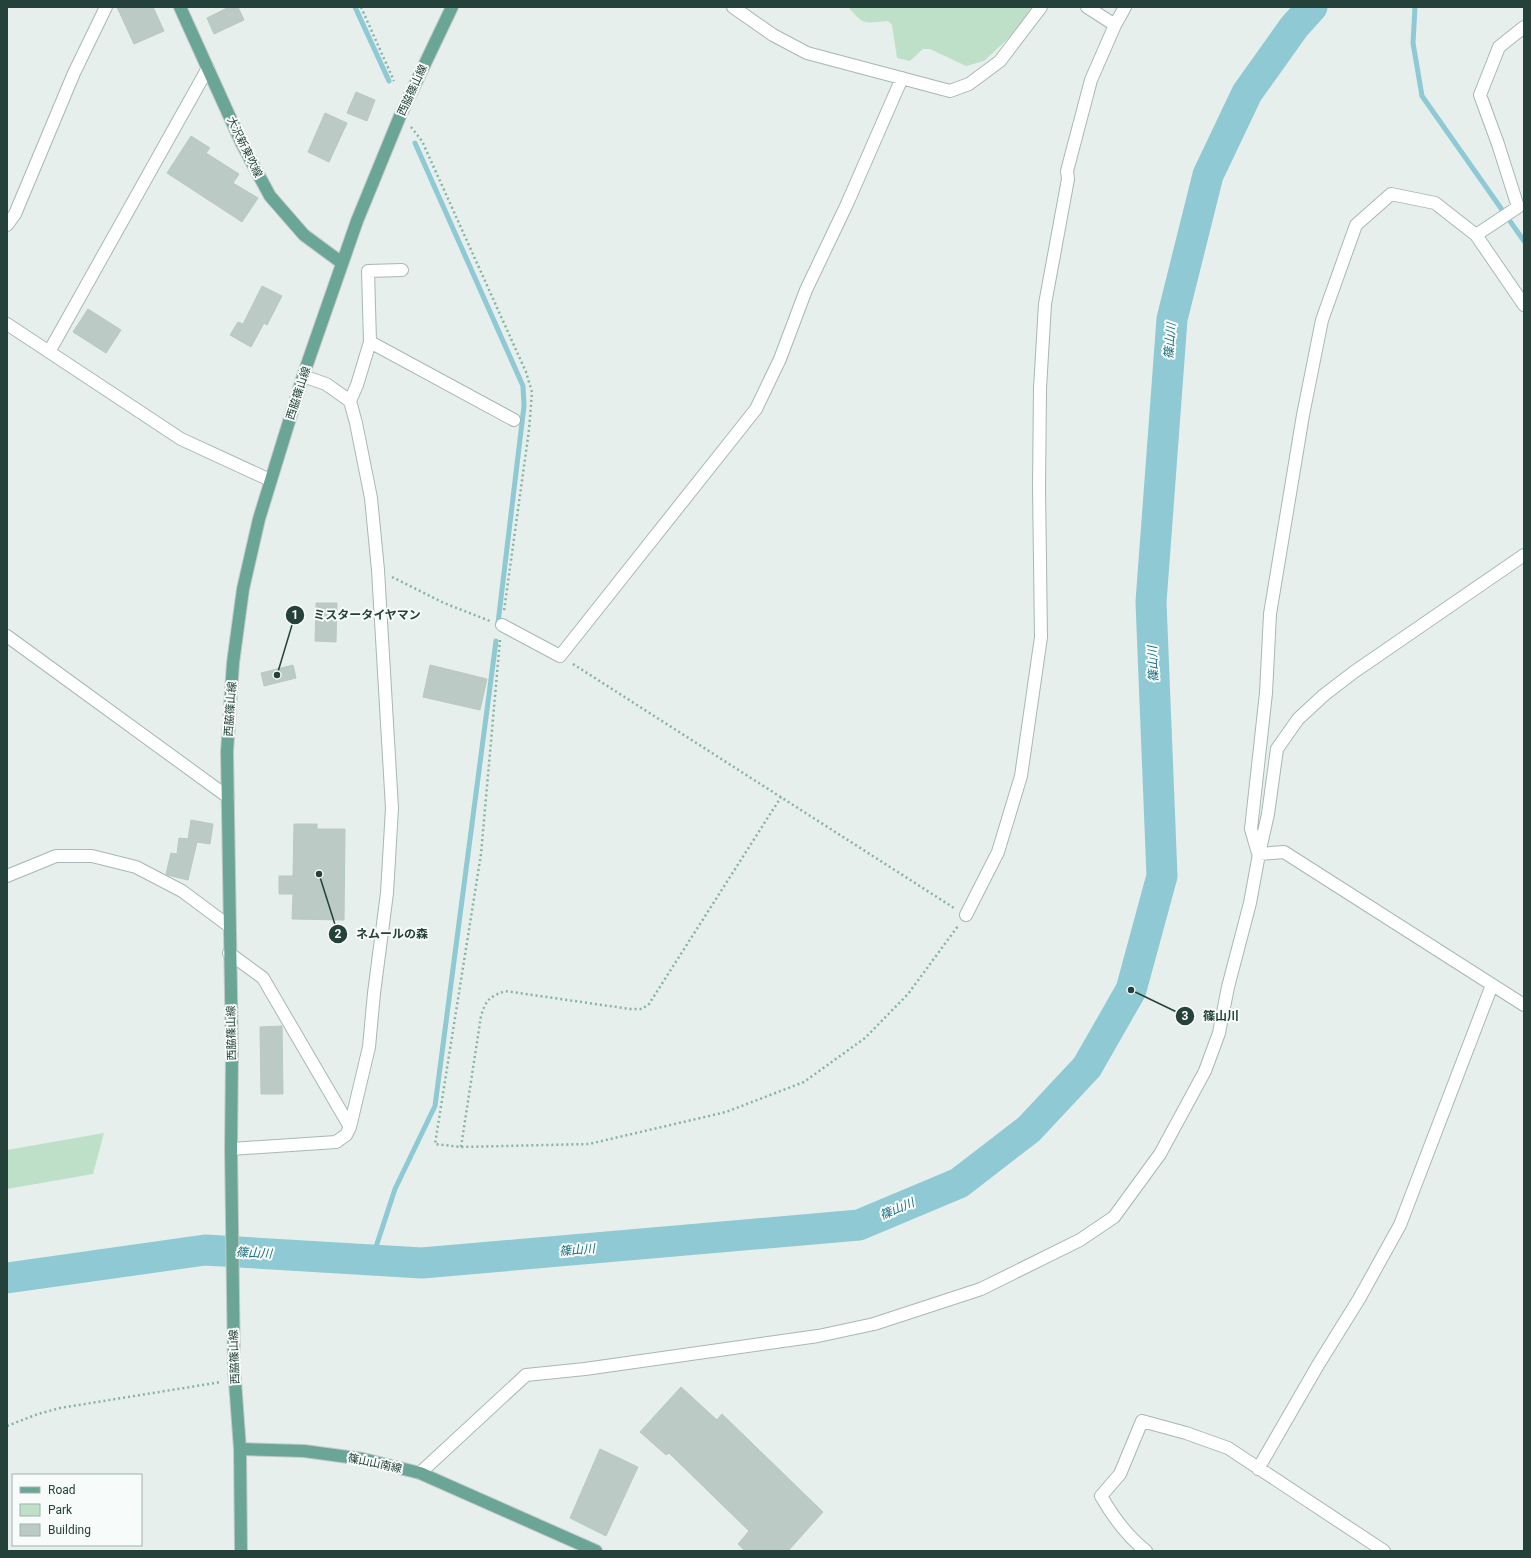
<svg xmlns="http://www.w3.org/2000/svg" width="1531" height="1558" font-family="Roboto,'Noto Sans JP',sans-serif">
<rect width="100%" height="100%" fill="#e6efeb"/>
<path fill="#bfe0c8" d="M848 7H1035L1029 19 984 61 966 66 930 49H923L910 61 897 58 892 25 888 21C863 23 865 26 848 7Z
M104 1133 93 1174 7 1189V1150Z"/>
<g fill="none" stroke-linecap="round" stroke-linejoin="round">
<path stroke="#8ec9d4" stroke-width="5" d="M355 7 389 81
M1415 7 1413 43 1422 96 1524 241
M415 143 523 386 524 406 498 623
M372 1259 395 1189 435 1106 496 641"/>
<path stroke="#8ec9d4" stroke-width="31" d="M7 1278 205 1250 422 1263 859 1225 959 1183 1029 1129 1087 1067 1131 990 1162 876 1151 602 1172 319 1208 175 1247 93 1294 27 1312 7"/>
</g>
<path fill="#bbcac4" stroke="#b8c9c2" d="M117 7H153L164 31 134 44Z
M229 7H238L244 20 214 34 207 18Z
M356 92 375 100 367 121 347 113Z
M325 113 347 123 329 162 308 152Z
M191 136 210 148 206 153 239 174 233 183 258 198 242 222 167 173Z
M262 286 282 296 267 325 264 323 251 347 230 335 238 322 243 324Z
M88 309 121 330 106 353 73 332Z
M316 603H337L336 642 315 641Z
M293 665 296 678 264 686 261 673Z
M430 665 487 679 480 710 423 697Z
M191 820 213 824 210 844 197 842 188 880 167 875 166 874 171 853 177 854 179 838 188 839Z
M294 824H317V829H345L344 920 292 919 293 894H279V876H293Z
M282 1026 283 1094H261L260 1027Z
M681 1387 717 1420 722 1414 823 1512 788 1551H745L738 1544 749 1531 669 1453 666 1455 640 1432Z
M600 1449 638 1467 606 1536 570 1518Z"/>
<g fill="none" stroke-linecap="round" stroke-linejoin="round">
<defs>
<path id="minor" d="M733 7 773 35 807 53 950 91 969 84 1000 61 1041 7
M1087 7 1115 25
M7 225 15 214 74 73 106 7
M1476 235 1518 207 1498 144 1480 95 1499 47 1524 27
M7 324 181 439 270 480
M370 342 368 271 402 270
M49 352 208 68
M350 401 357 385 370 342 514 420
M502 625 560 656 756 409 780 359 806 290 847 204 902 78
M7 636 228 797
M1258 853 1251 829 1266 693 1270 614 1303 415 1322 320 1356 225 1391 194 1435 203 1476 235 1524 305
M1259 854 1284 852 1524 1005
M7 876 56 856H92L136 867 182 891 229 926
M966 915 998 852 1021 776 1041 637 1039 488 1040 388 1045 304 1068 179 1067 171 1091 80 1115 25 1125 7
M229 953 263 978 350 1127
M231 1149 336 1142 346 1135 350 1127 369 1047 374 993 387 893 392 808 378 570 371 498 356 423 350 401 326 384 303 376
M1258 1469 1318 1365 1359 1299 1400 1225 1492 985
M420 1473 526 1375 585 1369 818 1336 874 1324 981 1289 1080 1240 1114 1217 1160 1154 1205 1071 1219 1033 1228 987 1250 903 1259 854 1268 814 1277 749 1298 719 1324 695 1354 672 1524 555
M1146 1551C1127 1536 1113 1517 1101 1496L1120 1474 1142 1421 1186 1433 1228 1448 1384 1551"/>
<path id="major" d="M180 7 242 144 270 196 304 235 342 263
M240 1449 304 1451 363 1459 420 1473 596 1551
M241 1551 240 1449 234 1368 231 1149 232 1053 227 752 233 663 243 589 259 519 303 376 357 221 400 116 452 7"/>
</defs>
<use href="#minor" stroke="#a8b8b2" stroke-width="14"/>
<use href="#major" stroke="#c2cac8" stroke-width="14"/>
<path stroke="#86b3a5" stroke-width="2.5" stroke-dasharray="2 3" stroke-linecap="butt" d="M361 7 394 81
M411 127 422 141 526 372 532 392 529 430 504 611
M392 577 444 603 490 621
M500 640 481 854 435 1144 461 1147 589 1144 726 1112 804 1082 865 1038 908 994 958 926
M573 664 954 908
M461 1147 481 1016C486 1000 489 997 505 991L630 1009H642L649 1004 781 797
M7 1426 38 1414 60 1408 221 1382"/>
<use href="#minor" stroke="#fff" stroke-width="12"/>
<use href="#major" stroke="#6aa596" stroke-width="12"/>
</g>
<g text-anchor="middle" stroke-width="4" stroke-linejoin="round" paint-order="stroke">
<g font-size="11" fill="#24423a" stroke="#f7fbf9">
<text transform="translate(412 90) rotate(-65)" y="4">西脇篠山線</text>
<text transform="translate(245 147) rotate(64)" y="4">大沢新東吹線</text>
<text transform="translate(298 393) rotate(-72)" y="4">西脇篠山線</text>
<text transform="translate(230 709) rotate(-86)" y="4">西脇篠山線</text>
<text transform="translate(231 1033) rotate(-91)" y="4">西脇篠山線</text>
<text transform="translate(234 1357) rotate(-92)" y="4">西脇篠山線</text>
<text transform="translate(375 1463) rotate(12)" y="4">篠山山南線</text>
</g>
<g font-size="12" font-style="italic" fill="#1c6f80" stroke="#f7fbf9">
<text transform="translate(1170 341) rotate(-85)" y="4">篠山川</text>
<text transform="translate(1153 664) rotate(-92)" y="4">篠山川</text>
<text transform="translate(897 1209) rotate(-23)" y="4">篠山川</text>
<text transform="translate(577 1250) rotate(-5)" y="4">篠山川</text>
<text transform="translate(254 1253) rotate(3)" y="4">篠山川</text>
</g>
</g>
<path fill="none" stroke="#24423a" stroke-width="1.5" d="M277 675L295 615M319 874L338 934M1131 990L1185 1016"/>
<g fill="#24423a" stroke="#f7fbf9" stroke-width="1.5">
<circle cx="277" cy="675" r="4"/>
<circle cx="319" cy="874" r="4"/>
<circle cx="1131" cy="990" r="4"/>
<circle cx="295" cy="615" r="10"/>
<circle cx="338" cy="934" r="10"/>
<circle cx="1185" cy="1016" r="10"/>
</g>
<g font-size="12" text-anchor="middle" font-weight="bold" fill="#fff">
<text x="295" y="619">1</text>
<text x="338" y="938">2</text>
<text x="1185" y="1020">3</text>
</g>
<g font-size="12" text-anchor="middle" font-weight="bold" fill="#24423a" stroke="#f7fbf9" stroke-width="4" stroke-linejoin="round" paint-order="stroke">
<text x="367" y="619">ミスタータイヤマン</text>
<text x="392" y="938">ネムールの森</text>
<text x="1221" y="1020">篠山川</text>
</g>
<rect width="1531" height="1558" fill="none" stroke="#24423a" stroke-width="16"/>
<rect x="12" y="1474" width="130" height="72" fill="#f7fbf9" stroke="#a3b1ad"/>
<rect x="20" y="1487" width="20" height="6" fill="#6aa596" stroke="#a3b1ad"/>
<text x="48" y="1494" font-size="12" fill="#24423a">Road</text>
<rect x="20" y="1504" width="20" height="12" fill="#bfe0c8" stroke="#a3b1ad"/>
<text x="48" y="1514" font-size="12" fill="#24423a">Park</text>
<rect x="20" y="1524" width="20" height="12" fill="#bbcac4" stroke="#a3b1ad"/>
<text x="48" y="1534" font-size="12" fill="#24423a">Building</text>
</svg>
